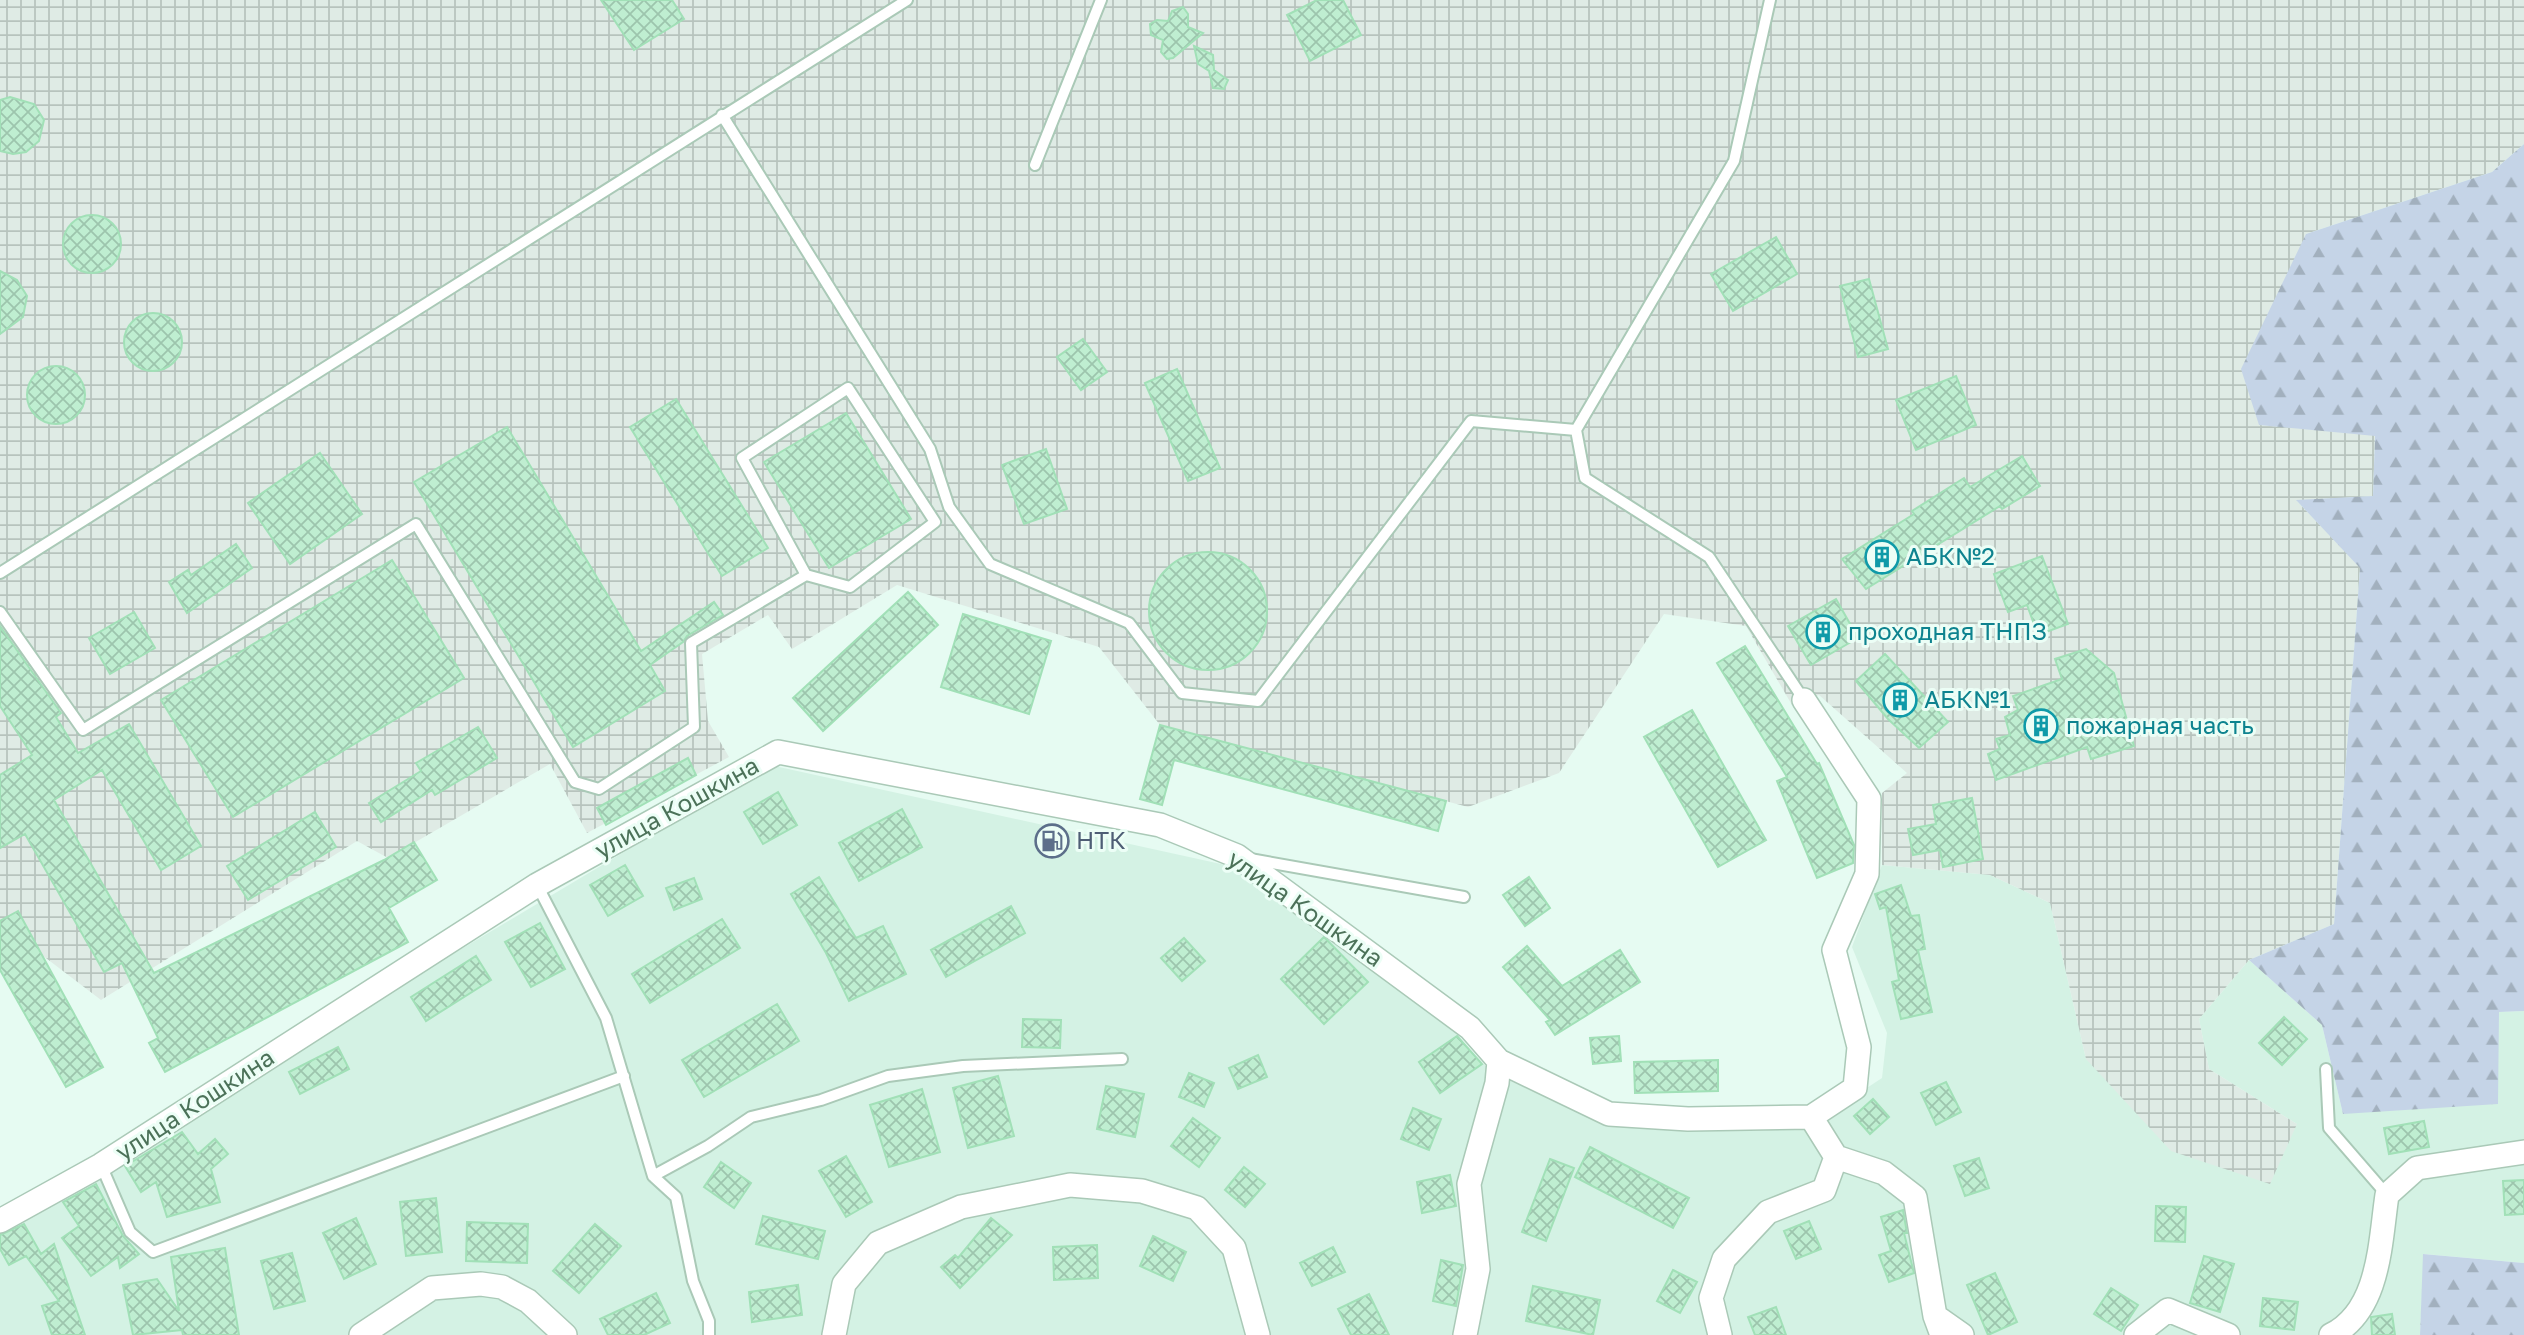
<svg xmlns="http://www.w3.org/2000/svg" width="2524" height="1335" font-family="'Golos Text',sans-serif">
<defs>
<pattern id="industrial-grid" width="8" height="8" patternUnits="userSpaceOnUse" patternTransform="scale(1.75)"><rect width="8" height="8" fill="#dfebe5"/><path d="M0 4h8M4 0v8" fill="none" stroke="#b7c3bd"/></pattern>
<pattern id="forest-firs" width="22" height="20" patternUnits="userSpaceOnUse" patternTransform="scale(1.75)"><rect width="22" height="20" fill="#c5d4e7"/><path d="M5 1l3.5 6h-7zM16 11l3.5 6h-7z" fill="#a2b0be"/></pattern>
<pattern id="building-cross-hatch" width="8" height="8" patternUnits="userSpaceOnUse" patternTransform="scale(1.75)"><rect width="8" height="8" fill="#bfeed1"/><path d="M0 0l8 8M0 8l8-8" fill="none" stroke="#9dc5ad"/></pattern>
</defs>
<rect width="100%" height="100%" fill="#e6fbf2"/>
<path fill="#d4f2e4" d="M770 765 1230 866 1453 1030 1492 1073 1612 1126 1753 1131 1806 1128 1882 1078 1887 1033 1852 947 1882 865 1990 875 2050 903 2086 1059 2297 1124 2209 1069 2199 1019 2249 960 2322 1025 2343 1114 2499 1012 2524 1011V1263L2424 1254 2420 1335H0V1224Z"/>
<path fill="url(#industrial-grid)" d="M0 0H2524V144L2492 172 2306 234 2260 425 2375 435 2373 496 2297 501 2360 567 2334 924 2249 960 2199 1019 2209 1069 2297 1124 2270 1184 2171 1151 2086 1059 2050 903 1990 875 1882 865V793L1907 773 1819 695 1792 705 1746 626 1664 614 1559 773 1468 807 1160 725 1099 647 897 585 792 649 768 615 702 654 708 721 729 757 587 833 550 764 388 858 357 841 101 1000 0 923Z"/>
<path fill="url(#forest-firs)" d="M2524 144V1011L2499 1012 2498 1104 2343 1114 2322 1025 2249 960 2334 924 2360 568 2296 500 2373 496 2375 436 2259 425 2241 369 2306 234 2492 172Z
M2423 1254 2524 1263V1335H2420Z"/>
<path fill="url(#building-cross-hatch)" stroke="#a1e0b7" stroke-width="2" d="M601 0H672L684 19 634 50Z
M1317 0H1343L1361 35 1310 61 1287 15Z
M1183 7 1188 14V27L1203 33 1173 58 1167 59 1161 52 1163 40 1151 35 1150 24 1157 20 1168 21 1172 11Z
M1194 46 1213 55 1214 70 1228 80 1224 89 1213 88 1209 71 1198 64Z
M10 97 34 104 44 120 39 141 26 152 13 154 0 151V100Z
M63 244a29 29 0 1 1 58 0a29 29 0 1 1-58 0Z
M1776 237 1797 274 1733 311 1711 274Z
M0 271 17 280 27 296 23 317 0 334Z
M1869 279 1888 349 1858 357 1840 286Z
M124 342a29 29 0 1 1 58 0a29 29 0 1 1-58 0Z
M1083 339 1107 372 1081 390 1057 357Z
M27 395a29 29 0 1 1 58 0a29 29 0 1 1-58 0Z
M1177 369 1220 468 1188 481 1145 383Z
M1956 376 1976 425 1916 450 1896 400Z
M676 399 768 548 722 576 630 427Z
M846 413 911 519 829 568 764 462Z
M507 427 641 651 714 602 723 615 687 636 683 642 650 665 665 691 573 747 414 482Z
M1046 449 1067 509 1024 524 1002 465Z
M320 453 362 514 290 564 248 503Z
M2022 456 2040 486 2002 509 2000 506 1866 589 1842 559 1914 514 1912 511 1964 478 1970 487Z
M236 544 252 568 187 613 169 582 188 570 191 575Z
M1149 611a59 59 0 1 1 118 0a59 59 0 1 1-118 0Z
M2042 556 2068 624 2038 635 2027 605 2008 612 1994 574Z
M392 560 464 678 233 817 161 700Z
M908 592 938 625 823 731 793 698Z
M1836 599 1858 638 1811 665 1788 626Z
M134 612 155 648 110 674 89 638Z
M963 614 1051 641 1029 714 941 687Z
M0 626 61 713 56 717 78 753 129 724 201 846 161 870 102 770 54 800 154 973 384 860 414 842 437 880 389 908 408 942 165 1072 149 1043 158 1038 122 963 104 972 25 834 0 848V775L32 755 0 706Z
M1745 646 1817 764 1819 763 1854 845 1853 863 1817 878 1777 781 1787 777 1717 663Z
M2086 649 2114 673 2134 746 2091 759 2087 747 1996 780 1988 754 2000 749 1996 739 2010 735 2005 717 2018 710 2013 696 2062 679 2055 659Z
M1885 654 1948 722 1919 748 1888 719 1856 681Z
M1692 710 1766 840 1718 867 1644 737Z
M1160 725 1446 801 1438 831 1174 760 1162 805 1140 799Z
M478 727 497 758 435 795 432 790 381 822 369 803 421 771 416 763Z
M688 758 696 775 606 825 597 808Z
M778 792 797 825 763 844 744 812Z
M1972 798 1983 859 1943 867 1940 850 1913 855 1908 829 1936 824 1933 805Z
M902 809 922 847 859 881 839 843Z
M315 812 336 847 248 900 227 866Z
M625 865 643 896 608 916 590 885Z
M819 877 856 938 883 926 906 974 849 1001 826 953 791 894Z
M1529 877 1550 908 1525 926 1503 895Z
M694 878 702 899 674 910 666 888Z
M1901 885 1911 916 1919 915 1925 949 1918 950 1932 1012 1901 1019 1892 982 1899 980 1886 907 1880 909 1875 894Z
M1011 906 1025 933 946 977 931 950Z
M18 911 103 1067 66 1087 0 970V921Z
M722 919 740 948 650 1003 632 974Z
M540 923 565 969 531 987 505 942Z
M1324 937 1368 982 1324 1024 1281 979Z
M1184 938 1205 961 1182 981 1161 958Z
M1527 946 1562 986 1620 950 1640 982 1555 1035 1546 1022 1550 1020 1503 967Z
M476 956 491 980 426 1021 411 997Z
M777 1004 799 1041 704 1097 682 1060Z
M2284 1017 2307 1039 2282 1065 2259 1043Z
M1023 1019 1061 1020 1060 1048 1022 1047Z
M1457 1036 1482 1064 1440 1093 1419 1062Z
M1619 1036 1621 1061 1593 1064 1590 1038Z
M338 1047 349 1069 300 1094 289 1072Z
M1258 1055 1267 1077 1238 1089 1229 1068Z
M1718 1060V1091L1635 1093 1634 1062Z
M1189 1073 1214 1083 1204 1107 1179 1097Z
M998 1076 1014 1136 968 1148 953 1088Z
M1946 1082 1961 1112 1936 1125 1921 1093Z
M1106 1086 1144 1094 1135 1137 1097 1129Z
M922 1089 940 1152 889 1167 870 1105Z
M1873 1099 1889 1117 1870 1134 1854 1116Z
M1413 1108 1441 1119 1429 1150 1401 1139Z
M1193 1118 1220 1138 1199 1167 1171 1146Z
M2424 1121 2429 1147 2389 1154 2384 1128Z
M182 1132 198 1154 215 1139 228 1154 211 1169 220 1202 167 1217 156 1182 141 1192 125 1166Z
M1590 1147 1689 1198 1673 1228 1575 1177Z
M846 1156 872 1202 846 1217 819 1171Z
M1979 1158 1989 1188 1965 1196 1954 1166Z
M1550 1159 1574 1168 1546 1241 1522 1232Z
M721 1162 751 1183 734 1208 704 1187Z
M1244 1167 1265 1184 1245 1207 1225 1190Z
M1450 1175 1456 1206 1422 1213 1417 1182Z
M2524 1180V1214L2505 1215 2503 1181Z
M96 1184 123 1236 139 1254 120 1268 118 1257 91 1276 62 1238 79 1226 63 1202Z
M436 1198 442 1252 406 1256 400 1202Z
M2156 1206 2186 1207 2185 1242 2155 1241Z
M1903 1210 1907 1233H1904L1914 1273 1889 1282 1879 1255 1891 1251 1881 1217Z
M763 1216 825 1231 818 1259 756 1244Z
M356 1218 376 1264 344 1279 323 1233Z
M991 1218 1012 1235 960 1288 941 1267 955 1255 958 1258Z
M1809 1221 1821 1249 1796 1259 1784 1231Z
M467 1222 528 1224 527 1263 466 1261Z
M24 1224 41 1254 54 1244 85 1335H52L42 1306 59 1301 26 1256 9 1265 0 1249V1235Z
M595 1224 621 1246 579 1293 553 1271Z
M1153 1236 1186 1252 1173 1281 1140 1266Z
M1097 1245 1098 1278 1054 1280 1053 1247Z
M1333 1247 1345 1272 1312 1286 1300 1263Z
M225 1248 239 1335H183L182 1330 133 1335 123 1285 157 1279 179 1311 171 1257Z
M292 1253 305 1301 274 1309 261 1261Z
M2204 1256 2234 1264 2220 1312 2190 1303Z
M1441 1260 1463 1265 1456 1306 1433 1301Z
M1673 1270 1697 1282 1680 1313 1657 1301Z
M1995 1273 2017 1322 1988 1335 1967 1285Z
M798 1285 802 1315 752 1322 749 1292Z
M1533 1286 1600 1300 1593 1335 1526 1321Z
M2111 1288 2138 1305 2121 1331 2094 1314Z
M656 1293 670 1323 644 1335H608L600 1319Z
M1369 1294 1389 1335H1351L1338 1309Z
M2263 1298 2298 1302 2294 1330 2260 1326Z
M1776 1307 1786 1335H1755L1748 1317Z
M2392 1314 2395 1335H2372L2371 1317Z"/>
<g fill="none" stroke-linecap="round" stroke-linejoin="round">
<defs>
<path id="service" d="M722 115 930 449 949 507 990 564 1129 623 1182 693 1258 701 1471 421 1576 430 1585 478 1709 557 1804 700
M1035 165 1101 0
M1576 430 1734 161 1770 0
M0 573 907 0
M0 612 83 730 416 524 575 782 599 789 694 727 691 643 806 575 850 587 935 522 848 388 742 458 806 575
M1250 859 1464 897
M537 885 606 1018 653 1176 676 1197 693 1281 709 1321V1335
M2326 1069 2329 1128 2387 1195
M101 1165 130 1232 153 1252 624 1076
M653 1176 708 1146 751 1117 821 1100 888 1076 963 1066 1122 1059"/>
<path id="minor" d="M1836 1157 1884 1173 1915 1197 1935 1316 1942 1335
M0 1221 101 1165 537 885 778 752 1160 825 1237 856 1470 1028 1499 1061 1609 1114 1688 1119 1811 1117 1855 1088 1859 1047 1834 950 1867 874 1869 799 1804 700
M1935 1316 1962 1335
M361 1335 432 1288 481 1284 502 1287 528 1301 565 1335
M834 1335 844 1284 878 1243 961 1207 1070 1185 1142 1191 1197 1208 1234 1248 1258 1335
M1465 1335 1478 1269 1469 1184 1497 1083 1499 1061
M1720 1335 1711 1298 1724 1259 1768 1212 1824 1190 1836 1157 1811 1117
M2136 1335 2168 1310 2228 1335
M2331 1335C2380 1311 2380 1242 2387 1195L2417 1168 2524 1152"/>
</defs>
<use href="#service" stroke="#aac9b7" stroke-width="14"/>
<use href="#minor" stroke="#aac9b7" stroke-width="26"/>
<use href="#service" stroke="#fff" stroke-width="10"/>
<use href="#minor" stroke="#fff" stroke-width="23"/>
</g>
<defs>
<symbol id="building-ring" viewBox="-11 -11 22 22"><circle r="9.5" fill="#ecfef6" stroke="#0f9aa8" stroke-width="1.5"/><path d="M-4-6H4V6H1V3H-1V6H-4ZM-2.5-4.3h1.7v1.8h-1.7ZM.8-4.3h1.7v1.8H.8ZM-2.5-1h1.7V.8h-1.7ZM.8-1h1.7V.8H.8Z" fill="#0f9aa8"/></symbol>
<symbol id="fuel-ring" viewBox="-11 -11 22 22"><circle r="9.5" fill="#ecfef6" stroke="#5c6f8a" stroke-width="1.5"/><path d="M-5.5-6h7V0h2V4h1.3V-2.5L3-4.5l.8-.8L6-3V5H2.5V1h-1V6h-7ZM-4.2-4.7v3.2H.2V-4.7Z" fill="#5c6f8a"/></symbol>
</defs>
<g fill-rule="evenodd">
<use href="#building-ring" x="1863" y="538" width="38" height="38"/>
<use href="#building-ring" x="1804" y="613" width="38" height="38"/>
<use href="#building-ring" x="1881" y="681" width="38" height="38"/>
<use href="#building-ring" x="2022" y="707" width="38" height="38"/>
<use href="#fuel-ring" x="1033" y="822" width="38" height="38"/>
</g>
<g text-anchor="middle" stroke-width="6" stroke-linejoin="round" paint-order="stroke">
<g font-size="24" fill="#0d838f" stroke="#ecfef6" text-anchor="start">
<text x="1906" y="565">АБК№2</text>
<text x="1848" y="640">проходная ТНПЗ</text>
<text x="1924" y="708">АБК№1</text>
<text x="2066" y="734">пожарная часть</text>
</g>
<g font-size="24" fill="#4c7259" stroke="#ecfef6">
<text transform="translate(677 808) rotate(-29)" y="8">улица Кошкина</text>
<text transform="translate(1305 909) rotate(35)" y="8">улица Кошкина</text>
<text transform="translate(195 1105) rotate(-33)" y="8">улица Кошкина</text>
</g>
<g font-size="24" fill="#4e5e75" stroke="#ecfef6" text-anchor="start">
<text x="1076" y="849">НТК</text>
</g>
</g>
</svg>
